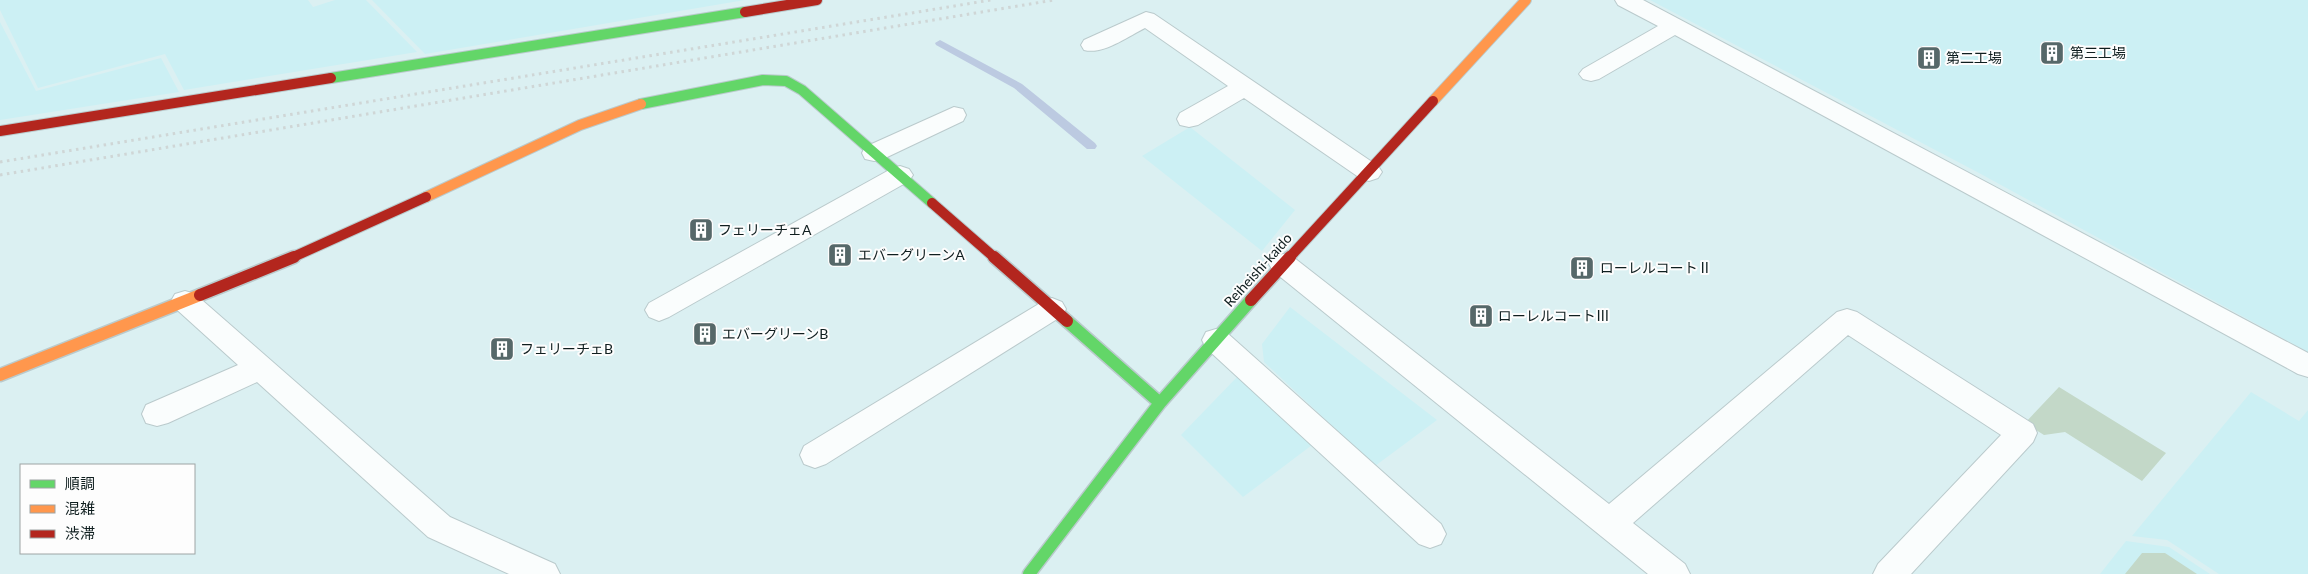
<svg xmlns="http://www.w3.org/2000/svg" width="2308" height="574" font-family="Lato,'Noto Sans JP',sans-serif">
<rect width="100%" height="100%" fill="#dbf0f2"/>
<path fill="#ccf0f4" d="M0 0H308L313 7 335 0H366L417 52 184 90 165 54 38 88 0 10Z
M372 0H745L425 54Z
M1650 0H2308V352L1979 173Z
M0 22 36 91 161 58 179 92 0 120Z
M1190 127 1295 210 1262 251 1142 156Z
M1290 307 1437 420 1375 466 1264 362 1262 344Z
M1238 376 1312 445 1243 497 1181 435Z
M2251 392 2299 421 2308 410V574H2219L2167 540 2132 536Z
M2126 541 2169 547 2210 574H2100Z"/>
<path fill="#c3d8c8" d="M2059 387 2166 453 2142 481 2065 432 2044 435 2025 423Z
M2142 553H2165L2197 574H2125Z"/>
<g fill="none" stroke-linecap="round" stroke-linejoin="round">
<path fill="#bccae1" fill-rule="evenodd" d="M940 40 1022 84 1095 143 1097 146 1095 149H1087L1014 88 936 45 935 43Z"/>
<defs>
<path id="street" d="M1615 0H1643L2308 353V377L2298 374 1675 35 1599 79 1591 81 1583 79 1579 74 1583 69 1658 26 1618 5Z
M1146 12 1154 14 1378 166 1382 172 1378 178 1369 181 1360 178 1244 98 1198 125 1189 127 1180 125 1177 119 1180 113 1228 86 1145 28C1127 37 1103 55 1084 50L1081 45 1084 40Z
M954 107 963 109 966 115 963 121 883 159 874 161 865 159 862 153 865 147Z
M900 166 909 169 913 175 909 181 669 317 659 321 649 317 645 310 649 303 891 169Z
M1283 254 1293 257 1609 504 1837 312 1847 309 1857 312 2033 424 2037 433 2033 442 1911 574H1873L1878 564 2001 435 1848 335 1633 523 1685 564 1690 574H1648L1273 271 1269 264 1273 257Z
M185 291 195 294 450 517 555 564 560 574H509L428 537 257 382 168 423 157 426 146 423 142 414 146 405 238 365 175 308 171 301 175 294Z
M1052 298 1062 302 1066 309 1062 316 826 464 815 468 804 464 800 455 804 446 1042 302Z
M1216 329 1226 332 1441 524 1446 534 1441 544 1430 548 1419 544 1206 348 1202 340 1206 332Z"/>
<path id="fast-far1" d="M331 78 745 12
M641 104 763 80 786 81 802 90 932 203"/>
<path id="fast" d="M1067 321 1160 403
M1029 574 1160 403 1251 300"/>
<path id="slow-far1" d="M1433 101 1526 0
M426 197 580 125 641 104"/>
<path id="slow" d="M0 375 200 295"/>
<path id="jam-far1" d="M745 12 817 0
M0 131 331 78
M932 203 995 258
M291 258 426 197
M1289 258 1433 101"/>
<path id="jam" d="M994 257 1067 321
M200 295 294 257
M1251 300 1290 257"/>
</defs>
<use href="#street" stroke="#bacacc" stroke-width="2"/>
<use href="#fast-far1" stroke="#bacacc" stroke-width="12"/>
<use href="#fast" stroke="#bacacc" stroke-width="15"/>
<use href="#slow-far1" stroke="#bacacc" stroke-width="12"/>
<use href="#slow" stroke="#bacacc" stroke-width="15"/>
<use href="#jam-far1" stroke="#bacacc" stroke-width="12"/>
<use href="#jam" stroke="#bacacc" stroke-width="15"/>
<use href="#street" fill="#fafdfd" fill-rule="evenodd"/>
<use href="#fast-far1" stroke="#63d668" stroke-width="10"/>
<use href="#fast" stroke="#63d668" stroke-width="12"/>
<use href="#slow-far1" stroke="#ff974d" stroke-width="10"/>
<use href="#slow" stroke="#ff974d" stroke-width="12"/>
<use href="#jam-far1" stroke="#b3261e" stroke-width="10"/>
<use href="#jam" stroke="#b3261e" stroke-width="12"/>
<path stroke="#cfd6d6" stroke-width="3" stroke-dasharray="2.5 4.5" stroke-linecap="butt" d="M0 162 991 0
M0 175 1054 0"/>
</g>
<defs>
<symbol id="building-square" viewBox="-11 -11 22 22"><rect x="-9" y="-9" width="18" height="18" rx="4" fill="#566869" stroke="#fdfdfd"/><path d="M-4-6H4V6H1V3H-1V6H-4ZM-2.5-4.3h1.7v1.8h-1.7ZM.8-4.3h1.7v1.8H.8ZM-2.5-1h1.7V.8h-1.7ZM.8-1h1.7V.8H.8Z" fill="#fff"/></symbol>
</defs>
<g fill-rule="evenodd">
<use href="#building-square" x="2038" y="39" width="28" height="28"/>
<use href="#building-square" x="1915" y="44" width="28" height="28"/>
<use href="#building-square" x="687" y="216" width="28" height="28"/>
<use href="#building-square" x="826" y="241" width="28" height="28"/>
<use href="#building-square" x="1568" y="254" width="28" height="28"/>
<use href="#building-square" x="1467" y="302" width="28" height="28"/>
<use href="#building-square" x="691" y="320" width="28" height="28"/>
<use href="#building-square" x="488" y="335" width="28" height="28"/>
</g>
<g text-anchor="middle" stroke-width="4" stroke-linejoin="round" paint-order="stroke">
<g font-size="14" fill="#0f1e1f" stroke="#fdfdfd" text-anchor="start">
<text x="2070" y="58">第三工場</text>
<text x="1946" y="63">第二工場</text>
<text x="718" y="235">フェリーチェA</text>
<text x="858" y="260">エバーグリーンA</text>
<text x="1600" y="273">ローレルコートⅡ</text>
<text x="1498" y="321">ローレルコートⅢ</text>
<text x="722" y="339">エバーグリーンB</text>
<text x="520" y="354">フェリーチェB</text>
</g>
<g font-size="14" fill="#0f1e1f" stroke="#fdfdfd">
<text transform="translate(1258 270) rotate(-48)" y="5">Reiheishi-kaido</text>
</g>
</g>
<rect x="20" y="464" width="175" height="90" fill="#fdfdfd" stroke="#9ea4a4"/>
<rect x="30" y="480" width="25" height="8" fill="#63d668" stroke="#9ea4a4"/>
<text x="65" y="489" font-size="15" fill="#0f1e1f">順調</text>
<rect x="30" y="505" width="25" height="8" fill="#ff974d" stroke="#9ea4a4"/>
<text x="65" y="514" font-size="15" fill="#0f1e1f">混雑</text>
<rect x="30" y="530" width="25" height="8" fill="#b3261e" stroke="#9ea4a4"/>
<text x="65" y="539" font-size="15" fill="#0f1e1f">渋滞</text>
</svg>
